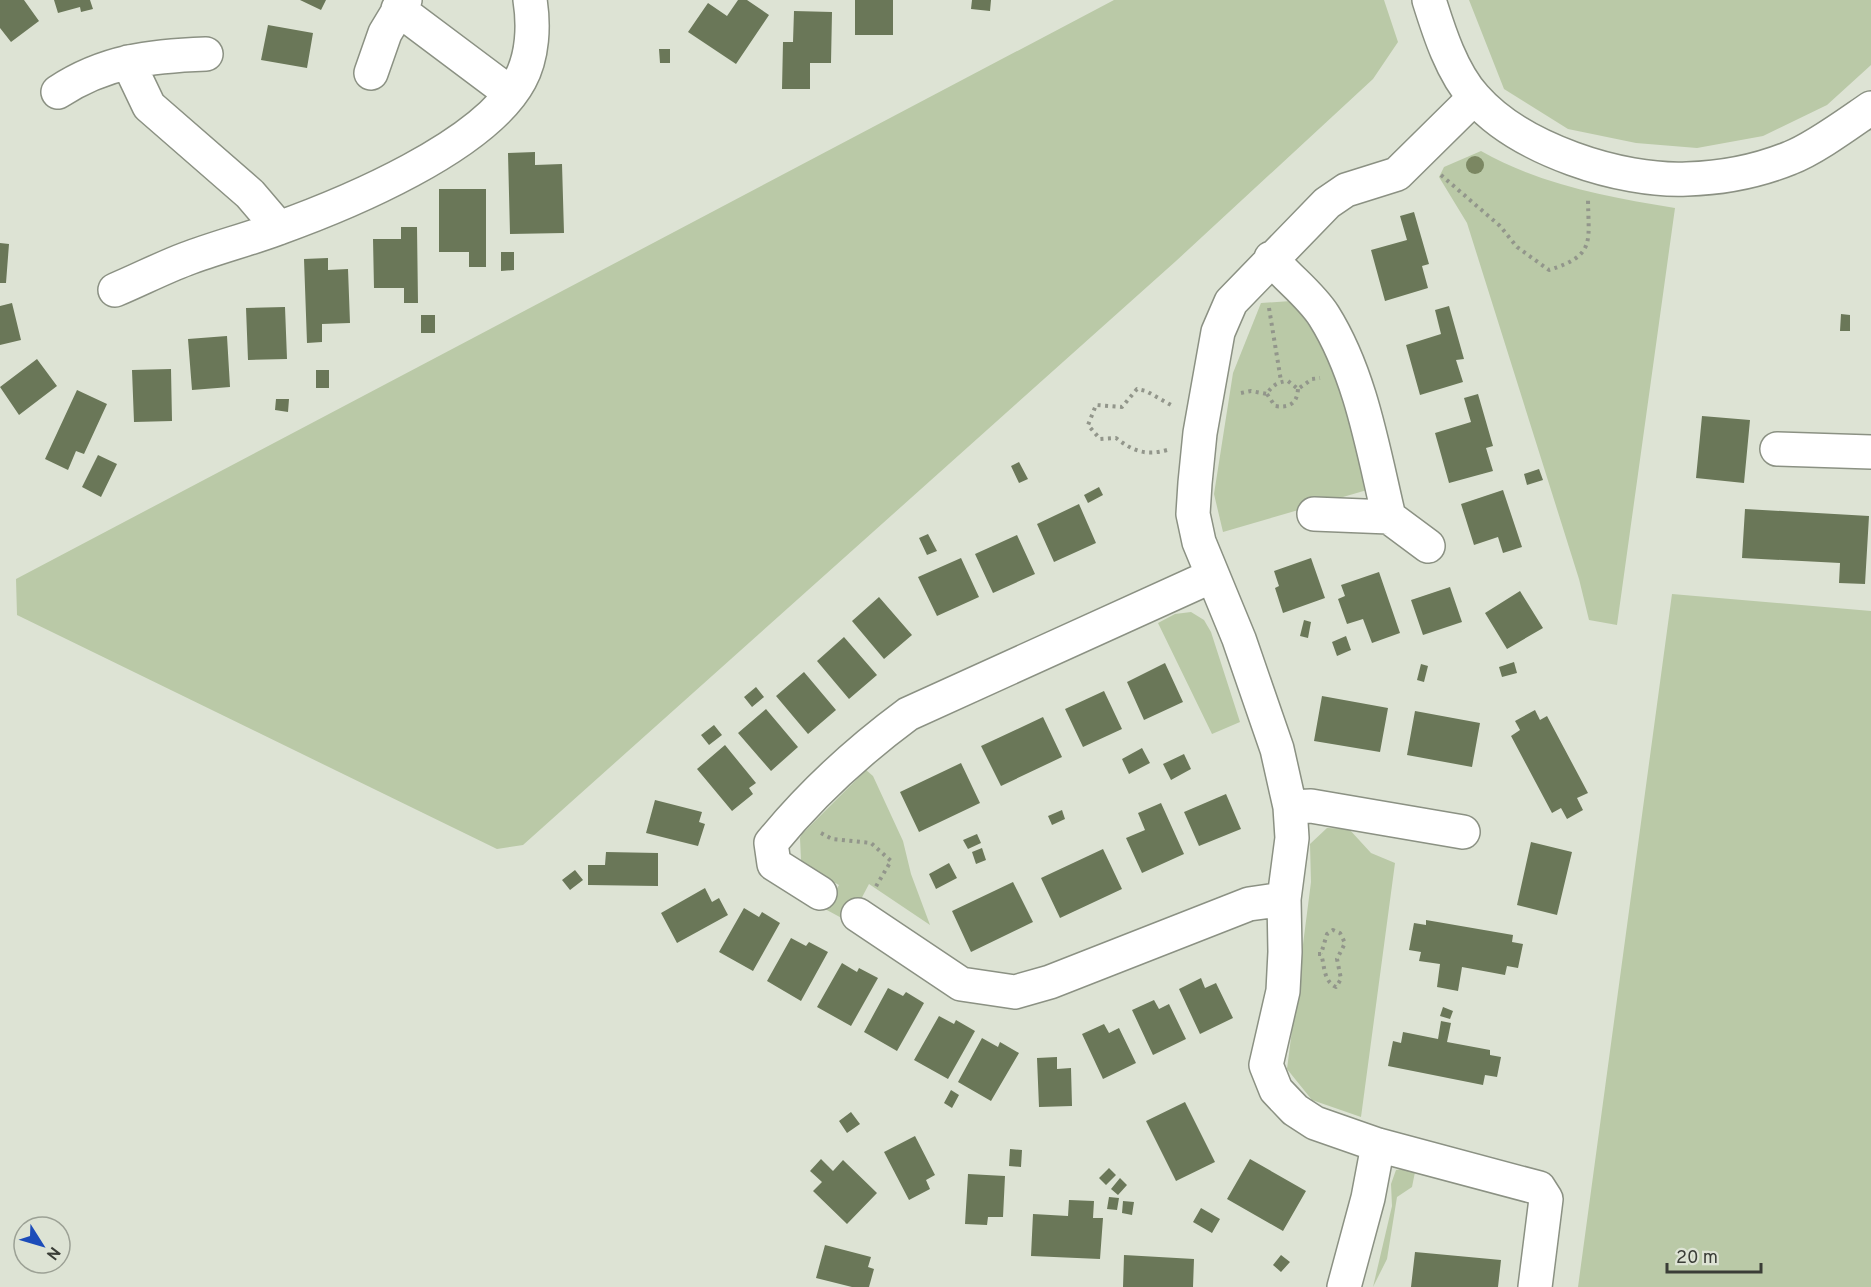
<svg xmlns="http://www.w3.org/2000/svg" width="1871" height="1287" font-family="Overpass,sans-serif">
<rect width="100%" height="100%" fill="#dde3d4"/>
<path fill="#bac9a7" d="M1114 0H1384L1398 42 1373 79 1176 261 523 845 497 849 17 615 16 579Z
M1469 0H1871V65L1827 105 1763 136 1697 148 1636 143 1568 129 1504 89Z
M1481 151C1541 185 1608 197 1675 208L1617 625 1589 620 1579 579 1467 223 1439 177 1444 167Z
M1291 301 1318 338 1339 379 1367 490 1223 532 1214 494 1233 373 1261 303Z
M1672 594 1871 611V1287H1578Z
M1191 612 1204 620 1211 632 1240 722 1212 734 1158 623 1175 614Z
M866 770 873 776 903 841 911 874 930 925 869 884 849 922 825 909 839 885 813 871 801 860 800 838 802 834Z
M1327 828 1349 829 1371 853 1395 863 1361 1117 1312 1100 1287 1069 1311 882 1310 844Z
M1416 1167 1412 1187 1397 1197 1387 1259 1373 1287 1392 1206 1391 1184 1396 1170Z"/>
<path fill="#6a7758" d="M0 0H24L39 21 11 42 0 28Z
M54 0H90L93 9 81 12 80 7 58 13Z
M300 0H326L321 10Z
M738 0H747L769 15 736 64 688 32 708 3 727 16Z
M855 0H893V35H855Z
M972 0H991L990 11 971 9Z
M794 11 832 12 831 63H810V89H782L783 42H793Z
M268 25 313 33 307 68 261 60Z
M659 49H670V63H660Z
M535 152V165L562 164 564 233 510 234 508 153Z
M439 189H486V267H469V252H439Z
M1414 212 1429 264 1422 266 1428 288 1385 301 1371 250 1407 240 1400 216Z
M401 227H417L418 303H404V288H374L373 239H401Z
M0 243 9 244 6 283H0Z
M501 252H514V270L501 271Z
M328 258V270L348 269 350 323 322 324V342L307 343 304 259Z
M12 303 21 340 0 345V306Z
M1449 306 1464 359 1456 360 1463 382 1420 395 1406 345 1441 334 1435 310Z
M285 307 287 359 248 360 246 308Z
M1841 314 1850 315V331H1840Z
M421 315H435V333H421Z
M227 336 230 387 192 390 188 339Z
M37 359 57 386 19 415 0 387Z
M171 369 172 421 134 422 132 370Z
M316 370H329V388H316Z
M77 390 107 404 84 454 76 451 68 470 45 459Z
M1478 394 1493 446 1486 448 1493 471 1449 483 1435 433 1471 422 1464 398Z
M276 399H289L288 412 275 410Z
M1702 416 1750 420 1744 483 1696 478Z
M98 455 117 464 101 497 82 487Z
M1019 462 1028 479 1019 483 1011 466Z
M1539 469 1543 480 1527 485 1524 474Z
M1099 487 1103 495 1088 503 1084 495Z
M1503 490 1522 547 1503 553 1498 537 1474 545 1461 504Z
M1079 504 1096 543 1054 562 1037 524Z
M1745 509 1869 516 1865 584 1839 583 1840 563 1742 558Z
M928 534 937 551 927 555 919 538Z
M1017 535 1035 574 993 593 975 554Z
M961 558 979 597 937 616 918 577Z
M1311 558 1325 598 1283 613 1275 588 1279 586 1274 571Z
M1379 572 1400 633 1372 643 1363 619 1347 624 1338 599 1345 596 1341 585Z
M1450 587 1462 622 1423 635 1411 600Z
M1520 591 1543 628 1507 649 1485 613Z
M879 597 912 635 884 659 852 621Z
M1304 620 1311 622 1308 638 1300 636Z
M1346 636 1351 650 1337 656 1332 642Z
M844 637 877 675 849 699 817 661Z
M1514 662 1517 673 1502 677 1499 667Z
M1165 663 1183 702 1144 720 1127 682Z
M1421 664 1428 666 1424 682 1417 680Z
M804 672 836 710 808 734 776 696Z
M756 687 764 697 752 707 744 697Z
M1104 691 1122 729 1083 747 1065 709Z
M1322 696 1388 708 1380 752 1314 741Z
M766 709 798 747 771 771 738 733Z
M1535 710 1540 720 1547 716 1588 793 1577 798 1583 810 1567 819 1561 808 1552 813 1511 736 1520 730 1515 721Z
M1415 711 1480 723 1472 767 1407 755Z
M1043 717 1062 757 1001 786 981 746Z
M714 725 722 735 709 745 701 735Z
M725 745 756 783 749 788 753 794 732 811 697 769Z
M1142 748 1150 763 1129 774 1122 759Z
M1184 754 1191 769 1171 780 1163 764Z
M961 763 980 803 919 832 900 792Z
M1226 794 1241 829 1199 846 1184 812Z
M655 800 702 812 699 822 705 824 698 846 646 833Z
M1161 803 1184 854 1142 873 1126 838 1145 830 1138 813Z
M1062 810 1065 819 1052 825 1048 816Z
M977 834 981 843 968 849 963 840Z
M1531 842 1572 852 1557 915 1517 905Z
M982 848 986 860 976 864 972 852Z
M1103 849 1122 889 1060 918 1041 878Z
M606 852 658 853V886L588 885V865H605Z
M949 863 957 878 936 889 929 874Z
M575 870 583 880 570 890 562 880Z
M1013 882 1033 922 971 952 952 911Z
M705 888 712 902 719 898 728 915 677 943 661 913Z
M744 908 759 917 762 912 780 923 753 971 719 952Z
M1426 920 1513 935 1512 942 1523 944 1518 968 1507 966 1505 975 1462 967 1458 991 1437 987 1440 964 1419 961 1421 952 1409 950 1414 923 1426 925Z
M791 938 806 946 809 942 828 952 801 1001 767 981Z
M842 963 857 972 859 968 878 978 851 1026 817 1007Z
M1201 978 1205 988 1216 983 1233 1018 1200 1034 1179 989Z
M888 988 903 996 906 992 924 1003 897 1051 864 1032Z
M1154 1000 1159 1009 1169 1004 1186 1039 1153 1055 1132 1010Z
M1443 1007 1453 1011 1450 1019 1440 1016Z
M939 1016 954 1024 956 1020 975 1031 948 1079 914 1060Z
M1441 1021 1451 1023 1447 1042 1490 1050V1055L1501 1057 1497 1077 1485 1075 1483 1085 1388 1066 1393 1041 1401 1043 1403 1032 1438 1039Z
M1104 1024 1109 1033 1119 1028 1136 1063 1103 1079 1082 1034Z
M982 1038 998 1047 1000 1042 1019 1053 991 1101 958 1082Z
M1057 1057V1069L1071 1068 1072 1106 1039 1107 1037 1058Z
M951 1090 959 1095 952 1108 944 1103Z
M1185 1102 1215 1162 1176 1181 1146 1121Z
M851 1112 860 1124 847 1133 839 1121Z
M915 1136 935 1175 926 1180 930 1189 909 1200 884 1152Z
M1010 1149 1022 1150 1021 1167 1009 1166Z
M821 1159 833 1171 843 1160 877 1193 847 1224 813 1191 822 1182 810 1171Z
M1250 1159 1306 1191 1283 1231 1227 1199Z
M1109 1168 1116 1175 1106 1185 1099 1178Z
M968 1174 1005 1176 1003 1217H988L987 1225 965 1224Z
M1120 1178 1127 1185 1118 1195 1111 1189Z
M1109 1197 1119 1198 1117 1210 1107 1209Z
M1069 1200 1094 1201 1093 1218H1103L1100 1259 1031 1256 1033 1214 1068 1216Z
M1123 1201 1134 1202 1132 1215 1122 1213Z
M1201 1208 1220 1219 1212 1233 1193 1222Z
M825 1245 871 1257 868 1267 874 1269 869 1287H852L816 1278Z
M1415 1252 1501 1260 1498 1287H1411Z
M1124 1255 1194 1259 1193 1287H1123Z
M1281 1255 1290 1262 1281 1272 1273 1265Z"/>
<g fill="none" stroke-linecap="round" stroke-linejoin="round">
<defs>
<path id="minor" d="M1429 0C1439 32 1452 73 1475 98 1520 149 1620 182 1687 179 1721 178 1758 171 1790 158 1814 149 1849 123 1871 108
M398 9 510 93
M128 62 149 106 250 194 279 228
M371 73 385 33 405 0
M58 92C105 61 151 56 206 54
M1474 98 1397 174 1346 190 1327 203 1231 302 1218 332 1200 433 1195 483 1193 514 1199 542 1239 639 1277 749 1290 807 1292 838 1284 899 1285 952 1283 991 1266 1065 1276 1090 1295 1110 1315 1123 1378 1145 1539 1188 1546 1199 1535 1287
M1271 258C1287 278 1310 294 1324 316 1361 375 1373 450 1389 517
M115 290C139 280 162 268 186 259 215 248 246 240 276 229 346 204 484 147 520 80 533 56 534 25 530 0
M1777 449 1871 452
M1314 514 1389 517 1428 546
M1290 807 1311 806 1463 832
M820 893 774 864 771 843C811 794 858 751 908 714L1212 576
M858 915 961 984 1015 992 1050 982 1249 904 1284 899
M1344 1287 1368 1198 1378 1145"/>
</defs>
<use href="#minor" stroke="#8b9183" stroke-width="36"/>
<path stroke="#92968b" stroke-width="4" stroke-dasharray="3 4.5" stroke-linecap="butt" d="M1441 175 1500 226 1517 247 1549 270C1597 255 1588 241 1588 197
M1269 308 1281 381
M1241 393 1251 391 1267 394C1272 385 1278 382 1288 381L1298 389 1312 379 1320 378
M1267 394 1275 406C1289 408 1297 404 1298 389
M1167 450C1145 456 1133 451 1116 438L1100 439 1088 425 1096 405 1122 407 1137 389 1146 391 1171 405
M821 833 832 839 871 843 891 861 875 888
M1318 954H1321L1327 934 1333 930 1340 933 1345 943 1337 959 1341 979 1336 987C1323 981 1325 966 1321 954"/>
<use href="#minor" stroke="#fff" stroke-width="33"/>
</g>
<circle fill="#7b8762" cx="1475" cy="165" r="9"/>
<g transform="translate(42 1245) rotate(127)"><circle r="28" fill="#dde3d4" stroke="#9ca195" stroke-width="1.5"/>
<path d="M0-4.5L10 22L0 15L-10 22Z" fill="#1c4cb9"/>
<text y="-9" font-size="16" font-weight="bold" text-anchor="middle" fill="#3a3d37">N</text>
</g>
<path d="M1667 1263v9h94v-9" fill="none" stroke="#3a3d37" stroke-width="3"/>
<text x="1676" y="1263" font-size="18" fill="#3a3d37" stroke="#dde3d4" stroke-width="4.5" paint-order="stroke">20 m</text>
</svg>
